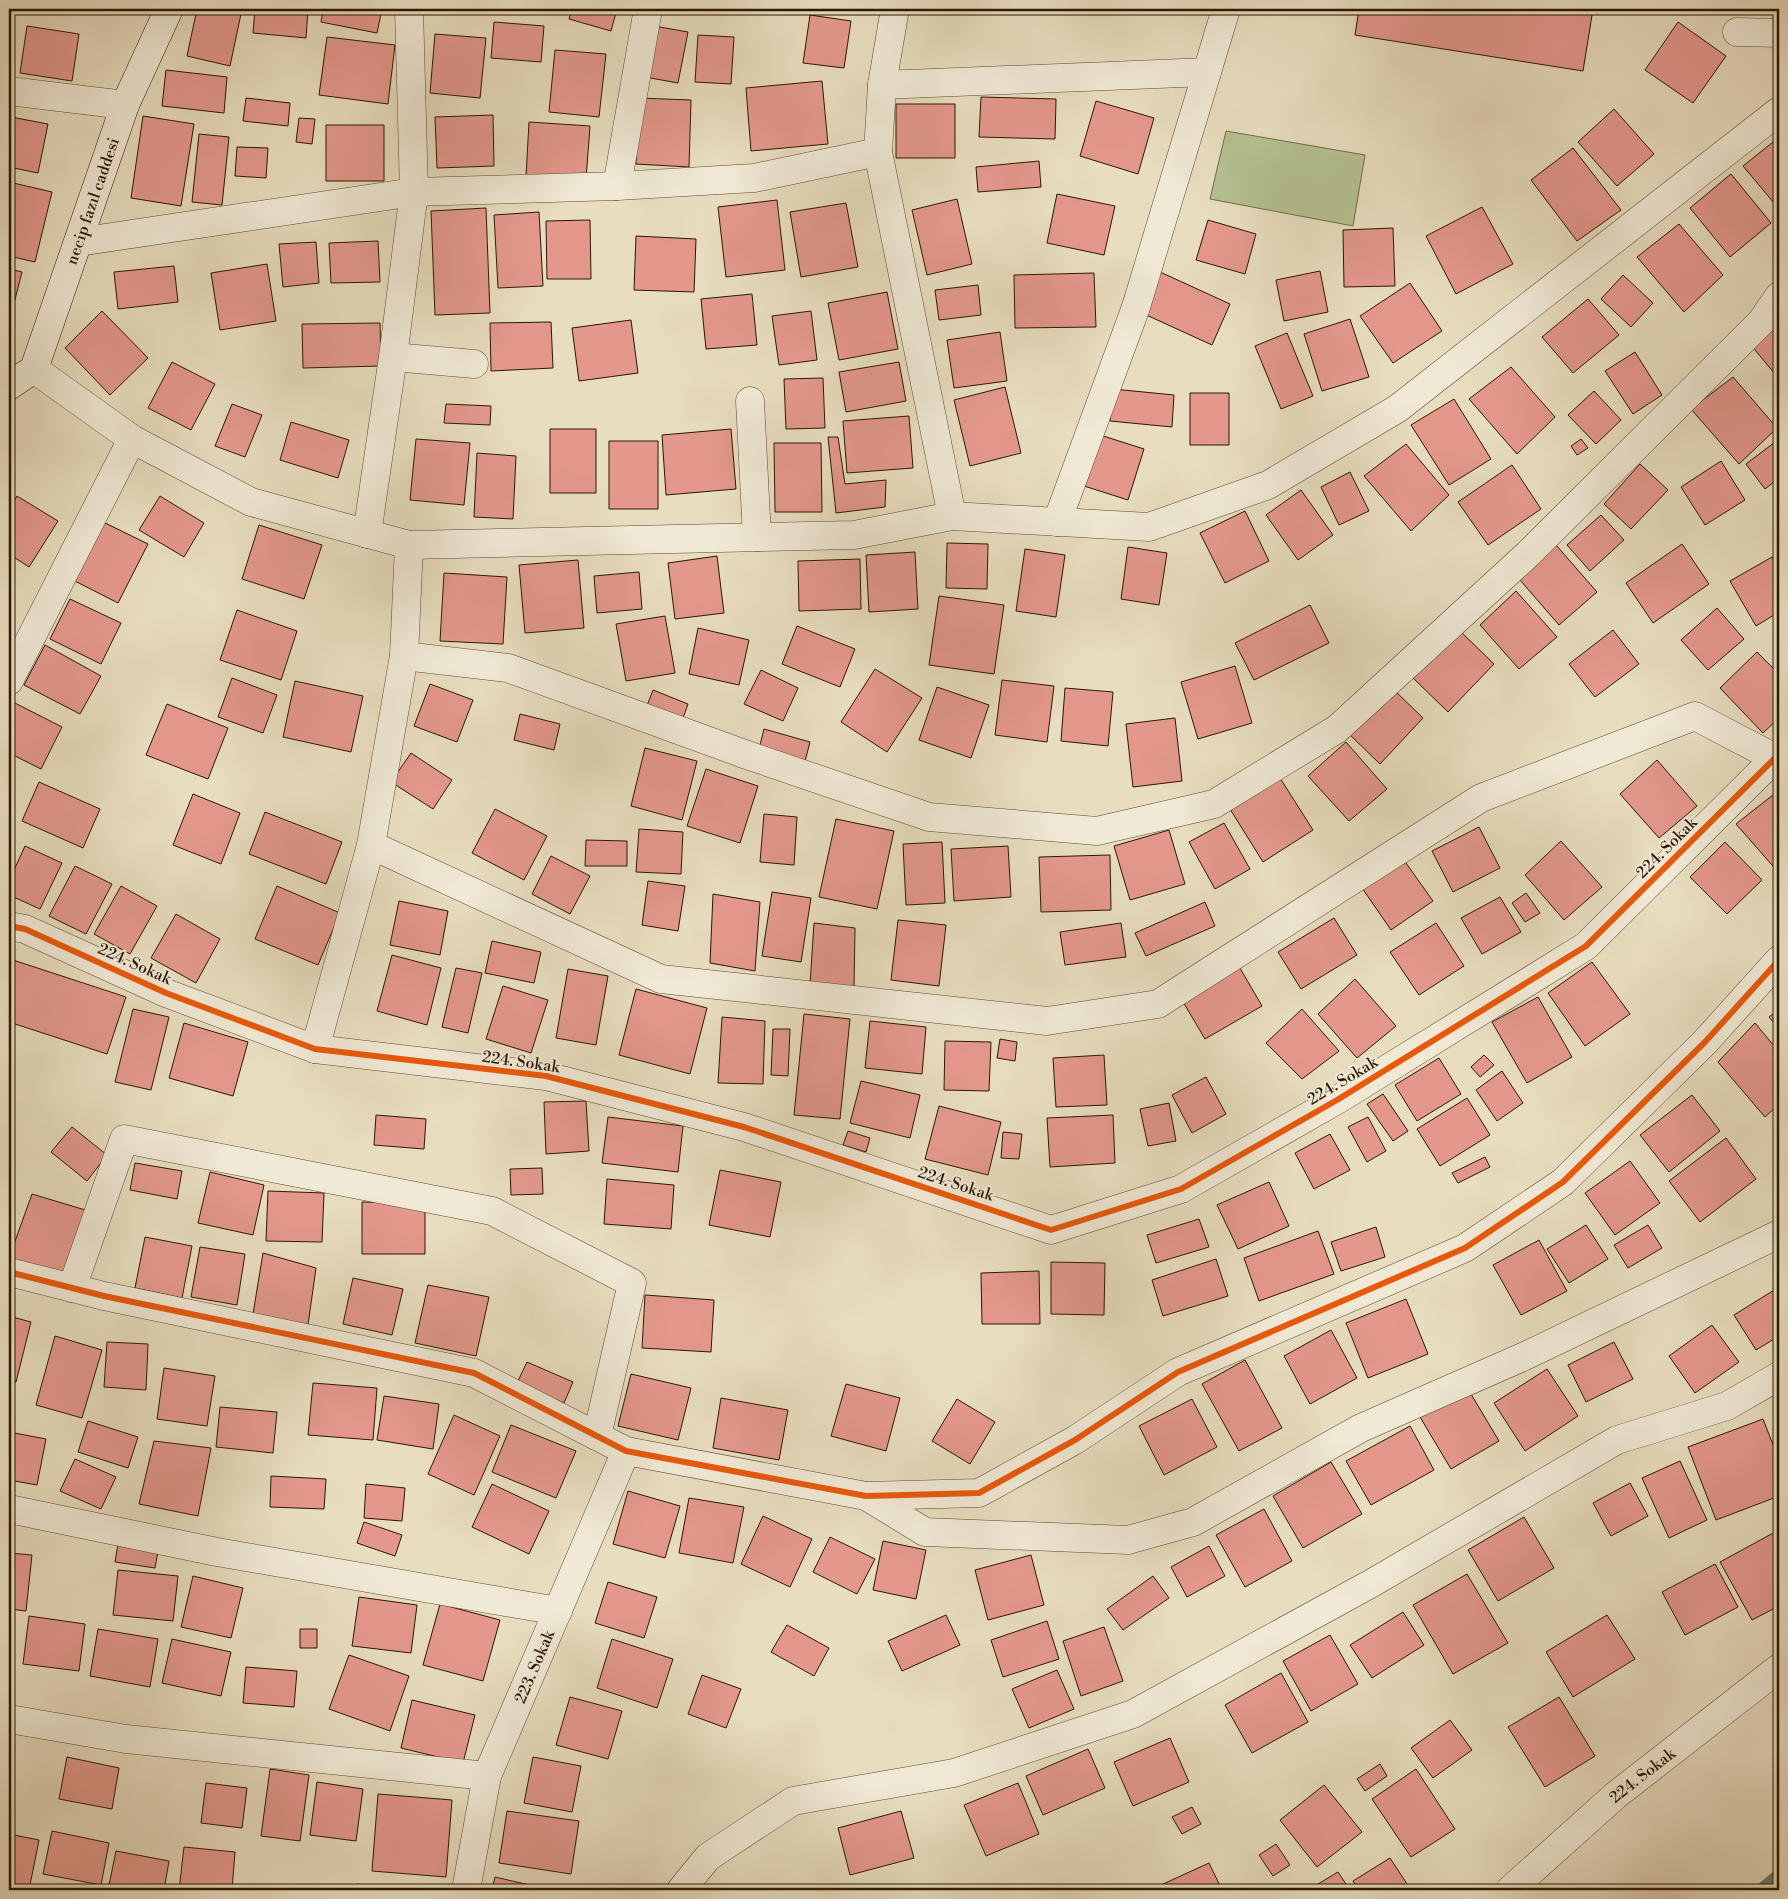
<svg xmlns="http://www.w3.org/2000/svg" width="1788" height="1899" font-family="'Libre Bodoni',serif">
<rect width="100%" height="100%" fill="#e8ddbf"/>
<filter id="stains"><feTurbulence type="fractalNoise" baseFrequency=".004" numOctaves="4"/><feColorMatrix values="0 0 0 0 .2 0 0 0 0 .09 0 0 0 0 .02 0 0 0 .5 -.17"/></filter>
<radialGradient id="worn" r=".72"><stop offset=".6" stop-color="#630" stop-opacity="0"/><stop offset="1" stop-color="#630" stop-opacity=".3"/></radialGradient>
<path fill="#b5c192" stroke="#706c49" d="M1226 131 1365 155 1353 226 1210 199Z"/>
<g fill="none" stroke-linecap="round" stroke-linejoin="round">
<path stroke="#6d7970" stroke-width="10" d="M1759 1890 1779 1873"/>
</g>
<path fill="#e4988c" stroke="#2a1700" d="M197 9H242L230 66 187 56Z
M255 9H308L306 38 253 33Z
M323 9H382L377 33 321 22Z
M572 9H617L611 31 569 19Z
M1359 9H1593L1583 71 1355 35Z
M810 15 851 21 844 68 803 63Z
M494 22 544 26 541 62 491 58Z
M1678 22 1726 56 1693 103 1645 70Z
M27 26 79 34 72 81 20 73Z
M654 26 688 32 678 83 645 77Z
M435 34 486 38 480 98 430 93Z
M698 35 734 37 731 84 695 82Z
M327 37 395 45 388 104 319 95Z
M555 50 606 54 599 117 549 112Z
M166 70 227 77 224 113 162 106Z
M822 81 828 144 751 151 746 88Z
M981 97 1056 99 1055 139 979 137Z
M246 98 290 103 288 126 243 121Z
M638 98 691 100 689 167 636 164Z
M1096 101 1154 118 1138 174 1080 156Z
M896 104H955V158H896Z
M1614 109 1654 154 1617 186 1578 142Z
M493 115 494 166 437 168 435 117Z
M143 116 194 124 181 206 131 198Z
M11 117 48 124 38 173 9 167V129Z
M299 118 315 119 312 144 296 142Z
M529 122 590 126 586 179 526 176Z
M326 125H384V181H326Z
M199 134 229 137 222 205 192 202Z
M1778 138 1779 199 1774 203 1743 166Z
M237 147 268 148 266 178 235 176Z
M1573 148 1621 210 1577 241 1531 180Z
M1039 161 1041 187 978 192 976 167Z
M1731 174 1771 223 1730 257 1690 208Z
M9 182 52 192 35 262 9 256Z
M1057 194 1115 206 1104 255 1047 243Z
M957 199 972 264 927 275 912 210Z
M777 200 785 270 726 277 718 207Z
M846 203 858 267 801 277 790 212Z
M1482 207 1513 264 1456 294 1426 236Z
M486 208 490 313 435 315 431 211Z
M539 212 543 286 498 288 494 215Z
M590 220 591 279H547L546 221Z
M1208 220 1256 234 1245 274 1196 260Z
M1679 224 1723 275 1684 312 1637 257Z
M1393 228 1395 286 1344 287 1343 230Z
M636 236 696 239 694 292 634 290Z
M378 241 380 282 331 283 329 243Z
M316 242 319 283 283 287 279 244Z
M267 264 276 321 220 330 211 273Z
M174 266 178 302 118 309 114 272Z
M9 269 22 272 9 323Z
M1320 271 1328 312 1284 321 1276 280Z
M1160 272 1230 304 1212 345 1142 313Z
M1094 273 1096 327 1015 328 1014 275Z
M1623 275 1653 303 1631 327 1601 299Z
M1410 283 1442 331 1393 363 1360 316Z
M978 285 981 315 939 320 935 290Z
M887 292 898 349 839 360 828 303Z
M752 294 757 345 706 349 701 299Z
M1588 299 1619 335 1573 373 1542 337Z
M102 311 148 358 110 395 65 348Z
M811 311 817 360 779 365 772 316Z
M1350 319 1369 377 1322 391 1304 334Z
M631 320 638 373 579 381 572 328Z
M551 322 553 368 491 371 490 323Z
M380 323 381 366 303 368 302 324Z
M1779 323V379L1751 345Z
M1000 332 1007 381 954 388 947 340Z
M1287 333 1313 396 1281 409 1255 346Z
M1635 352 1662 395 1633 414 1605 371Z
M172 362 215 384 191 430 148 408Z
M899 362 906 401 846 412 839 372Z
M1511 367 1555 417 1517 454 1469 399Z
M1733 377 1777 428 1739 464 1691 409Z
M823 378 825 428 786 429 784 379Z
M1005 387 1021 453 970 466 954 400Z
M1113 389 1174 395 1172 427 1110 421Z
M1594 391 1621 420 1596 444 1568 415Z
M1190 393H1229V445H1190Z
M1454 399 1491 459 1449 485 1411 425Z
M232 404 262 415 245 457 215 446Z
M446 404 491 406 490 425 444 423Z
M909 416 913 468 847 473 843 421Z
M291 422 349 440 338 478 280 460Z
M550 429H596V493H550Z
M731 429 736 489 666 495 662 435Z
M1097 434 1144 449 1128 500 1081 485Z
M828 437H838L845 484 886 480 885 507 836 513Z
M416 439 470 443 464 505 410 500Z
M1581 439 1588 448 1577 455 1571 446Z
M1779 439V478L1765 489 1746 464Z
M609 441H658V509H609Z
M774 443H821L822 512H775Z
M1406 444 1449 495 1411 531 1364 476Z
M477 453 516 456 513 519 474 517Z
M1721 461 1745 500 1705 525 1681 487Z
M1640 464 1668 490 1631 529 1604 504Z
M1512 465 1541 509 1488 545 1458 502Z
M1350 472 1369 511 1339 525 1321 487Z
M1301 490 1333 535 1298 560 1266 515Z
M17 496 58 521 29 567 9 554V510Z
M160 496 204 523 184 557 139 530Z
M1245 511 1269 561 1225 583 1200 533Z
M1601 515 1624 540 1590 571 1567 545Z
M99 520 148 544 118 603 69 578Z
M259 525 322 545 304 599 242 579Z
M947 543 988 544 987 589 946 588Z
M1682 544 1709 584 1653 623 1626 583Z
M1556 545 1597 592 1559 625 1520 580Z
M1128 547 1167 553 1159 605 1121 599Z
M1025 549 1065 555 1056 617 1016 611Z
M915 552 918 609 869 612 866 555Z
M717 556 724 613 675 619 668 563Z
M1772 557 1779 571V612L1756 626 1730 581Z
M860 559 861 609 799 611 798 561Z
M578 560 584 628 525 633 519 565Z
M639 572 642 609 597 613 594 576Z
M444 573 507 577 503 644 440 641Z
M1516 591 1557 637 1519 669 1480 625Z
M939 596 1004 605 994 674 929 665Z
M70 599 121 623 101 664 50 639Z
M1310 605 1329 643 1254 680 1235 643Z
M1717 608 1744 639 1708 670 1681 640Z
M237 610 297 631 281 680 220 660Z
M665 616 675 673 626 681 616 624Z
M797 626 855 649 840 687 782 664Z
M698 628 749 640 739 685 689 674Z
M1457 628 1494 664 1448 712 1411 676Z
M1613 630 1639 664 1595 697 1569 664Z
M45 645 101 676 80 714 24 685Z
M1757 652 1779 674V718L1763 733 1720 688Z
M1235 666 1252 723 1198 739 1181 682Z
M875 669 922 698 887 752 841 722Z
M761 670 798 688 783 721 744 704Z
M232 678 277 695 263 733 218 717Z
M1002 680 1054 686 1047 742 995 735Z
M295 681 363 696 351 752 283 737Z
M430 684 473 700 457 742 414 726Z
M937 687 989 705 971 758 919 740Z
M1065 688 1113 692 1108 746 1061 741Z
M1392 688 1423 718 1380 764 1348 733Z
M653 690 688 704 682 721 646 708Z
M9 700 62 727 41 769 9 753Z
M167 704 228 728 208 779 146 755Z
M520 714 560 724 554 750 514 740Z
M1175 718 1182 781 1133 787 1126 724Z
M764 729 810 742 804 765 758 753Z
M1346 742 1387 789 1349 821 1308 776Z
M645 748 697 761 682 820 631 806Z
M411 753 452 780 433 809 391 782Z
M1657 760 1697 806 1659 838 1620 794Z
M706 769 758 786 740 843 687 826Z
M1280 778 1313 830 1263 862 1230 809Z
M39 782 100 809 83 848 22 821Z
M1778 791 1779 792V873L1736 824Z
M193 794 240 813 221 864 173 845Z
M495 809 547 836 524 880 472 853Z
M265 812 342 842 326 884 249 854Z
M764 814 797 817 794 865 760 862Z
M836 819 894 831 877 909 819 897Z
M1224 823 1250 869 1215 889 1189 842Z
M1479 827 1500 868 1453 892 1432 851Z
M639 829 683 832 681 874 636 872Z
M1169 830 1185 884 1130 900 1114 846Z
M586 840 627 841V866H585Z
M1561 841 1602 887 1564 920 1525 875Z
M942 842 945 903 906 905 903 844Z
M1725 842 1762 880 1727 914 1690 877Z
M25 846 62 863 40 909 9 895V881Z
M1008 846 1011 897 954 901 951 849Z
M1110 855 1111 910 1041 912 1039 857Z
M551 856 590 876 570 914 532 894Z
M1401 856 1433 901 1391 930 1360 885Z
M75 866 112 884 86 934 49 916Z
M648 881 685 886 678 931 642 925Z
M121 886 157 906 130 954 94 934Z
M277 886 340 913 318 965 255 939Z
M772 892 811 898 801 962 762 956Z
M1526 893 1540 913 1525 922 1512 903Z
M713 894 760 902 755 971 710 963Z
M1500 897 1521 932 1482 954 1461 918Z
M399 901 448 911 440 955 390 945Z
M1205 902 1215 926 1146 956 1135 933Z
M176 914 220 939 196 983 151 958Z
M1334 918 1357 955 1301 989 1278 952Z
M898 920 946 925 939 986 891 980Z
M814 923 855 928 854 987 810 985Z
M1121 923 1126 957 1065 965 1060 932Z
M1436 923 1464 966 1419 995 1390 952Z
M492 941 541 952 534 983 485 973Z
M392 955 441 968 427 1025 377 1011Z
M13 960 126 997 107 1054 9 1022V974Z
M1592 962 1630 1014 1585 1046 1548 993Z
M1237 963 1262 1006 1205 1039 1179 995Z
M456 968 482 973 468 1033 442 1027Z
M568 969 608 976 596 1045 556 1038Z
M1355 979 1396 1026 1357 1058 1318 1014Z
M503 986 548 1000 531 1053 486 1039Z
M636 989 707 1008 690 1074 619 1055Z
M1538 997 1572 1057 1527 1083 1492 1022Z
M133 1009 169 1017 151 1090 115 1082Z
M1302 1009 1339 1051 1302 1079 1266 1043Z
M1779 1009V1029L1769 1017Z
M804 1014 850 1019 840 1119 794 1115Z
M722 1017 765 1021 763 1084 718 1083Z
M870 1021 926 1027 922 1074 865 1068Z
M184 1023 248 1042 233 1096 169 1078Z
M1755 1023 1779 1052V1104L1765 1117 1718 1062Z
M773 1029H790L788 1076 771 1075Z
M1000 1039 1017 1042 1015 1061 997 1058Z
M945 1041 991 1042 989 1091 944 1090Z
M1104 1055 1107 1105 1056 1107 1053 1058Z
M1484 1055 1494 1065 1480 1077 1471 1067Z
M1439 1058 1461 1094 1417 1121 1395 1085Z
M1502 1071 1523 1103 1497 1121 1476 1090Z
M1206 1077 1226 1114 1192 1133 1172 1095Z
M861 1081 920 1095 910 1138 850 1123Z
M1383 1094 1408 1131 1393 1141 1367 1104Z
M1692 1095 1720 1131 1669 1172 1640 1135Z
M1467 1098 1490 1135 1440 1166 1417 1129Z
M586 1101 589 1151 546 1154 544 1102Z
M1169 1103 1176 1141 1148 1146 1140 1109Z
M939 1106 1001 1122 988 1175 925 1159Z
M376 1115 426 1119 424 1149 374 1145Z
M1113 1115 1115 1163 1050 1167 1047 1118Z
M608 1117 683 1126 678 1172 602 1163Z
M1368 1117 1386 1151 1367 1162 1348 1127Z
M72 1127 107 1155 87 1181 51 1152Z
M848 1131 870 1138 866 1152 843 1145Z
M1003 1132 1022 1134 1019 1159 1001 1158Z
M1330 1134 1350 1170 1314 1189 1295 1153Z
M1726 1138 1756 1179 1700 1222 1669 1181Z
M1485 1157 1490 1167 1458 1183 1452 1173Z
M1630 1161 1660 1203 1615 1235 1585 1193Z
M135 1163 182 1171 177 1199 130 1190Z
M542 1168 543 1194 511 1195 510 1169Z
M720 1170 781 1182 770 1237 709 1225Z
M210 1172 264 1185 253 1235 198 1223Z
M607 1179 674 1185 671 1229 604 1224Z
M1269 1182 1289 1226 1238 1249 1217 1205Z
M268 1191 324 1193 322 1242 266 1241Z
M32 1194 92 1212 67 1275 9 1258Z
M362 1202 425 1203V1254H362Z
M1199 1219 1209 1247 1156 1263 1147 1235Z
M1586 1225 1608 1259 1569 1283 1547 1249Z
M1648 1225 1662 1248 1628 1268 1614 1245Z
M1376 1227 1385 1257 1341 1271 1331 1242Z
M1318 1231 1334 1274 1259 1301 1244 1258Z
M145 1237 192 1246 182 1298 135 1288Z
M1539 1240 1567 1291 1521 1315 1493 1265Z
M200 1247 245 1254 237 1305 191 1297Z
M263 1253 316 1268 308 1325 253 1314Z
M1216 1259 1228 1296 1163 1316 1152 1280Z
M1051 1262 1105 1263 1104 1315 1051 1314Z
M1039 1271 1040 1324H982L981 1273Z
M353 1278 403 1289 392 1335 343 1324Z
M428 1285 489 1297 476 1356 415 1343Z
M1779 1287V1336L1756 1350 1734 1315Z
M645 1295 714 1300 711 1352 642 1348Z
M1406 1299 1428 1354 1368 1378 1346 1323Z
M9 1316 31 1322 16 1382 9 1380Z
M1712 1325 1739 1362 1695 1393 1669 1356Z
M1331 1330 1357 1378 1310 1404 1284 1356Z
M55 1336 102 1350 82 1418 36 1405Z
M107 1342 148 1344 146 1390 104 1387Z
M1614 1342 1633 1379 1586 1402 1568 1365Z
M1245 1360 1282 1428 1239 1451 1202 1384Z
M527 1362 573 1382 564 1403 517 1383Z
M164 1368 215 1376 207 1426 157 1419Z
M1547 1369 1578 1416 1525 1451 1494 1403Z
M631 1374 691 1388 678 1440 618 1426Z
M313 1383 377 1388 373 1440 308 1435Z
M846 1384 900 1398 886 1451 831 1436Z
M1468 1389 1499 1441 1451 1469 1420 1417Z
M384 1396 439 1404 433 1449 377 1440Z
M721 1398 788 1410 779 1460 713 1448Z
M957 1399 995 1422 970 1464 932 1441Z
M1192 1399 1217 1447 1164 1475 1139 1426Z
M220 1407 277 1412 273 1453 216 1447Z
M454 1415 500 1436 474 1495 428 1474Z
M1763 1419 1779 1460V1496L1716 1520 1688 1447Z
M88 1421 138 1437 128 1468 78 1452Z
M511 1425 576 1451 556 1498 492 1472Z
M1410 1426 1434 1470 1371 1505 1346 1461Z
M9 1432 46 1439 37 1485 9 1480Z
M154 1441 211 1448 198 1516 139 1504Z
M75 1459 116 1477 101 1509 60 1491Z
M1680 1461 1707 1520 1669 1538 1642 1478Z
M1331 1462 1362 1514 1303 1548 1273 1496Z
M271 1476 326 1479 324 1509 270 1507Z
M1630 1483 1648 1516 1611 1536 1593 1503Z
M366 1484 405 1488 402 1521 364 1518Z
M492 1484 549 1511 529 1554 472 1527Z
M628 1491 680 1506 665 1558 613 1544Z
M689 1498 744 1507 733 1563 679 1553Z
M1264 1509 1292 1561 1245 1587 1216 1535Z
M763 1516 812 1539 790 1587 741 1564Z
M1524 1517 1554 1568 1498 1601 1468 1550Z
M364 1522 402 1535 395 1556 357 1543Z
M1777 1531 1779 1536V1606L1752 1620 1720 1562Z
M830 1537 875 1559 857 1594 813 1572Z
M883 1541 926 1550 916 1599 873 1590Z
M118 1544 158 1551 155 1568 115 1562Z
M1209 1546 1225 1576 1187 1597 1171 1567Z
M9 1553 32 1555 26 1611 9 1609Z
M1031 1555 1044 1605 988 1620 975 1570Z
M1715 1564 1738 1607 1685 1635 1662 1592Z
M118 1570 178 1576 173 1621 113 1615Z
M1467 1574 1508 1643 1453 1674 1413 1605Z
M193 1576 243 1588 231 1638 181 1627Z
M1153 1576 1169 1598 1123 1630 1107 1609Z
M608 1582 657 1597 644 1638 595 1623Z
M359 1597 417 1605 411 1653 352 1646Z
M440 1604 500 1620 483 1681 423 1665Z
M1403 1612 1424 1645 1372 1678 1350 1645Z
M946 1615 960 1645 902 1671 888 1641Z
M1607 1615 1635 1659 1573 1697 1546 1652Z
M29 1616 85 1624 79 1671 23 1664Z
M1047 1621 1059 1659 1003 1677 991 1640Z
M787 1625 829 1648 814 1676 771 1652Z
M1104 1627 1123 1681 1081 1696 1063 1641Z
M98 1629 158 1639 150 1687 90 1676Z
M300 1629H317V1648H300Z
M1330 1635 1358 1684 1311 1711 1283 1661Z
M172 1639 231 1652 221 1696 162 1683Z
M612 1639 673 1659 657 1708 597 1688Z
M349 1655 409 1676 390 1731 329 1709Z
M246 1667 297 1671 294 1707 243 1703Z
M1057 1670 1074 1709 1029 1728 1012 1689Z
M1281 1673 1308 1722 1252 1753 1225 1705Z
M702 1675 741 1689 726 1728 688 1714Z
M570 1697 622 1711 608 1759 556 1745Z
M1559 1697 1595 1756 1545 1787 1508 1727Z
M412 1700 475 1715 463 1763 401 1748Z
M1450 1720 1472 1750 1433 1778 1411 1748Z
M1170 1738 1189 1782 1133 1806 1114 1762Z
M1088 1749 1105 1788 1043 1815 1026 1776Z
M67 1757 119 1768 112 1809 59 1799Z
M533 1757 581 1766 572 1812 524 1803Z
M1380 1764 1387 1776 1365 1791 1357 1779Z
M270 1769 309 1775 300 1841 261 1836Z
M1416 1769 1455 1829 1411 1857 1372 1799Z
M317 1782 363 1789 356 1841 310 1835Z
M206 1783 247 1788 242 1828 201 1823Z
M1018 1783 1039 1834 986 1856 964 1805Z
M1324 1785 1362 1832 1317 1867 1280 1820Z
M378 1794 452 1800 446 1877 372 1871Z
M1192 1807 1201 1824 1182 1834 1172 1817Z
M507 1811 579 1821 571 1874 499 1863Z
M901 1811 914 1858 850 1875 838 1828Z
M52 1831 109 1843 101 1885 43 1874Z
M9 1834 39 1840 29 1890H9Z
M1276 1844 1290 1865 1273 1876 1259 1855Z
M184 1847 235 1852 232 1890H179Z
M116 1851 169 1861 164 1890H108Z
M1390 1858 1411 1890H1359L1353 1881Z
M1209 1863 1222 1890H1150Z
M1338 1872 1350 1890H1308Z
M495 1877 551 1890H492Z
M357 1884 392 1890H356Z"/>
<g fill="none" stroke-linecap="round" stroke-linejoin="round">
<defs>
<g id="street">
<path d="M895 9 882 85 878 152 952 516"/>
<path d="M1737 32 1779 33"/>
<path d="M882 85 1207 72"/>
<path d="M9 91 125 105"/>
<path d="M617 186 648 9"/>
<path d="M78 242 414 192 617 186 754 178 878 152"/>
<path d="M393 357 474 364"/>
<path d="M34 369 132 439 251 502 409 545 854 535 952 516 1149 527 1268 485 1397 409 1779 111"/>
<path d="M750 401 757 537"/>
<path d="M1057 522 1136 307 1226 9"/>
<path d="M367 534 393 357 414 192 409 9"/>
<path d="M404 656 508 668 747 755 929 817 1097 831 1214 804 1337 729 1528 554 1761 322 1779 296"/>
<path d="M9 681 132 439"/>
<path d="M371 845 661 979 1047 1021 1158 1004 1481 798 1695 716 1775 758"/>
<path d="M9 926 25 929 166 993 315 1049 546 1076 744 1127 1051 1230 1181 1189 1337 1100 1586 946 1779 754"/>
<path d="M315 1049 371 845 404 656 409 545"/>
<path d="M9 1272 104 1296 474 1373 626 1451 866 1496 979 1493 1075 1440 1178 1372 1465 1248 1563 1182 1705 1042 1779 960"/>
<path d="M72 1288 124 1139 492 1211 632 1283 597 1436"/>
<path d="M866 1496 925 1532 1128 1540 1193 1522 1361 1428 1525 1356 1779 1234"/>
<path d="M9 1509 217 1552 558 1611"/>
<path d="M9 1719 126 1739 487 1776"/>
<path id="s1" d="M466 1890 487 1776 626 1451"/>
<path d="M681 1890 708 1857 793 1801 954 1773 1133 1714 1372 1583 1617 1440 1727 1406 1779 1376"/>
<path id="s2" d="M1510 1890 1616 1795 1779 1668"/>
</g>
<g id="secondary">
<path id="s3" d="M9 386 34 369 125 105 169 9"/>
</g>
</defs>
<use href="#street" stroke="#5a4830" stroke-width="29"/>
<use href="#secondary" stroke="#2a1700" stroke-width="29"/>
<use href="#street" stroke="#f0e9d5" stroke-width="28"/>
<use href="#secondary" stroke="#f0e9d5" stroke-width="28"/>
<defs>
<path id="cycleway" d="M9 926 25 929 166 993 315 1049 546 1076 744 1127 1051 1230 1181 1189 1337 1100 1586 946 1779 754
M9 1272 104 1296 474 1373 626 1451 866 1496 979 1493 1075 1440 1178 1372 1465 1248 1563 1182 1705 1042 1779 960"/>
</defs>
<use href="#cycleway" stroke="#f0e9d5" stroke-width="9"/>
<use href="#cycleway" stroke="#e8590c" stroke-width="6"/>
</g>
<g text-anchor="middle" stroke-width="4" stroke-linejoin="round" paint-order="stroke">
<g font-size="16" fill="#2a1700" stroke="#f0e9d5">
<text dy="6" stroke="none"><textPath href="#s3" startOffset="208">necip fazıl caddesi</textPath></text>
<text transform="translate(1666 847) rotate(-45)" y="6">224. Sokak</text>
<text transform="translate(135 963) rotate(24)" y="6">224. Sokak</text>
<text transform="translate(521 1061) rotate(8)" y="6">224. Sokak</text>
<text transform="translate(1342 1080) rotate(-31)" y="6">224. Sokak</text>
<text transform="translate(956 1183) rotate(18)" y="6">224. Sokak</text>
<text dy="6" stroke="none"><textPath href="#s1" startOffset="235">223. Sokak</textPath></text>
<text dy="6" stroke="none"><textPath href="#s2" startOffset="175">224. Sokak</textPath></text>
</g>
</g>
<rect width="1788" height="1899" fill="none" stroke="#e8ddbf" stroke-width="30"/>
<rect x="10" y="10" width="1768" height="1879" fill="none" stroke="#2a1700" stroke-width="2.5"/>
<rect x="15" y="15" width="1758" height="1869" fill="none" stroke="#2a1700"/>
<rect width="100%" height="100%" filter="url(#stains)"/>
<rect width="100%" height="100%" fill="url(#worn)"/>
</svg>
